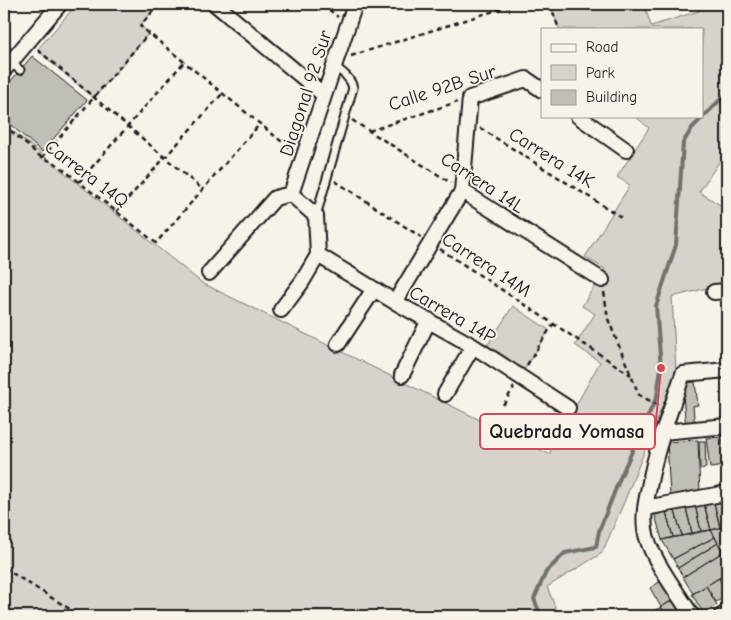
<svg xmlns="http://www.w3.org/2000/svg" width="731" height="620" font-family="'Comic Neue',sans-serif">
<rect width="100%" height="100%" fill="#f7f3e8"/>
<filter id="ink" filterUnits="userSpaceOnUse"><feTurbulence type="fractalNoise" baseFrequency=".02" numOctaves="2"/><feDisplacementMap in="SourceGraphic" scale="10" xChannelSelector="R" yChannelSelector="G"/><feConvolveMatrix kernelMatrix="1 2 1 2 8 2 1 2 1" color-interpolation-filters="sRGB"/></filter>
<g filter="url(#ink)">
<path fill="#d7d3cb" stroke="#7a7874" d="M77 4H159L140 25 149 33 94 98 37 50Z
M550 4H644L651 26 699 11 695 4H727V150L699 192 727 209V283L672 297 676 372 625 500 602 553 547 587 559 616H4V124L202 283 549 454 600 362 575 345 595 314 582 306 605 269 585 257 630 185 617 177 649 128 635 116H702V29H559Z
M513 306 549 330 524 370 487 346Z"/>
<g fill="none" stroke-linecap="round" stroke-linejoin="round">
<path stroke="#72716c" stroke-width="4" d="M541 616 534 599 546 572 565 553 596 547 599 531 620 478 657 396 661 368 656 306 676 245 683 143 692 128 727 93"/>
</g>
<path fill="#c0beb5" stroke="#1c1c1c" d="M32 56 87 100 42 152 4 119V89Z
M695 382 698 405 693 406 695 428 686 429 682 383Z
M722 437 726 466 710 468 706 438Z
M698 440 700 495 670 496 667 442Z
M699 441H705L706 468 700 469Z
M714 502 720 528 711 530 704 504Z
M723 502 727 517V525L720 526 714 504Z
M704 504 711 530 701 531 695 505Z
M695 505 701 531 692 533 686 508Z
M686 508 692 533 682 536 675 511Z
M675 511 682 536 673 537 666 512Z
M666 512 673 537 662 540 655 515Z
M727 526V560L711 530Z
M711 530 715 537 673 559 662 540Z
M715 537 718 543 678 568 673 559Z
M718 543 723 552 683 577 678 568Z
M723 552 727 560V573L693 594 683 577Z
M727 573V593L719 578Z
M719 578 727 596 716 602 706 586Z
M664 579 675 599 661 607 650 588Z
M706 586 717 605 703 613 692 594Z
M675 599 684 616H666L661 607Z
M661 607 666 616H649L648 614Z"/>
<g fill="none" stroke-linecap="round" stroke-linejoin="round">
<defs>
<path id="lane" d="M10 62 20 70
M316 216 353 88C351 78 342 72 334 66"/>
<path id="street" d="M215 4 324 95
M4 70 60 4
M578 116 626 150
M462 191 602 280
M291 194 355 4
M318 255 395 302 473 346 568 408
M209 273 275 198 291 194
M714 292 727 291
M395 302 462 191 470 98 526 79 542 90
M281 310 302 282 318 255 316 216 291 194
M338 344 374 289
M402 375 429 320
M445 394 473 346
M662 432 727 426
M645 508 727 493
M692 616C678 593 648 555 645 529 643 515 646 501 649 487 656 448 670 412 683 374L727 370
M721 616 727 613"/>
</defs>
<use href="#lane" stroke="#1c1c1c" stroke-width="11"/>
<use href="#street" stroke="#1c1c1c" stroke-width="18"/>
<path stroke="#1c1c1c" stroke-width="2.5" stroke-dasharray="5 4" stroke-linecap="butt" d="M159 4 140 26 292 150
M322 4 338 17
M550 4 559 29
M38 50 202 189
M351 56 516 4
M352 120 451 183
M4 125 42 158 54 162 156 243 259 125
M480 128 621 217
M369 131 457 102
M42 158 149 33
M335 181 421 237
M79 182 184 62
M116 212 222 94
M440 249 631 375
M604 292 608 319 639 395 660 406
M527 365 553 324
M503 405 514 387
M4 568 81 616"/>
<use href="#lane" stroke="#f7f3e8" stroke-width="7"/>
<use href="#street" stroke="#f7f3e8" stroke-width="14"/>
</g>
</g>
<g text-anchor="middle" stroke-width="4" stroke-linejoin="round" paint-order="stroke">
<g font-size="19" fill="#1c1c1c" stroke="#f7f3e8">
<text transform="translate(442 87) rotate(-18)" y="7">Calle 92B Sur</text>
<text transform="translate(305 93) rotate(-72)" y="7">Diagonal 92 Sur</text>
<text transform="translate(552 157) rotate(32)" y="7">Carrera 14K</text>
<text transform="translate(87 173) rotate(37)" y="7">Carrera 14Q</text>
<text transform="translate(483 182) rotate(33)" y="7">Carrera 14L</text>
<text transform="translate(487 264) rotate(33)" y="7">Carrera 14M</text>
<text transform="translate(453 314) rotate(30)" y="7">Carrera 14P</text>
</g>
</g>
<path fill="none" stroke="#d1495b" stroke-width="2" d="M661 368L655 431"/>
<circle fill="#d1495b" stroke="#f7f3e8" stroke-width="2" cx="661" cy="368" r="5"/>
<rect fill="#f7f3e8" stroke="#d1495b" stroke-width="2" x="480" y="414" width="175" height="35" rx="5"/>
<g font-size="20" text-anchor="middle" font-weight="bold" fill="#1c1c1c">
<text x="567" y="438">Quebrada Yomasa</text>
</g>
<rect width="731" height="620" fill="none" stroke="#f7f3e8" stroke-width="20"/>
<rect x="10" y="10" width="711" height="600" fill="none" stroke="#1c1c1c" stroke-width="2" filter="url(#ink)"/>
<rect x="541" y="28" width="162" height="90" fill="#f7f3e8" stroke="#9f9d96"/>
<rect x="551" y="44" width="25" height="8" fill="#f7f3e8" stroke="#9f9d96"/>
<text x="586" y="52" font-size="15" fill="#1c1c1c">Road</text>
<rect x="551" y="65" width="25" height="15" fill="#d7d3cb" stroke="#9f9d96"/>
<text x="586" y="78" font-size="15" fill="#1c1c1c">Park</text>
<rect x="551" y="90" width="25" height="15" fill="#c0beb5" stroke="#9f9d96"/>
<text x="586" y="102" font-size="15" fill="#1c1c1c">Building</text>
</svg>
